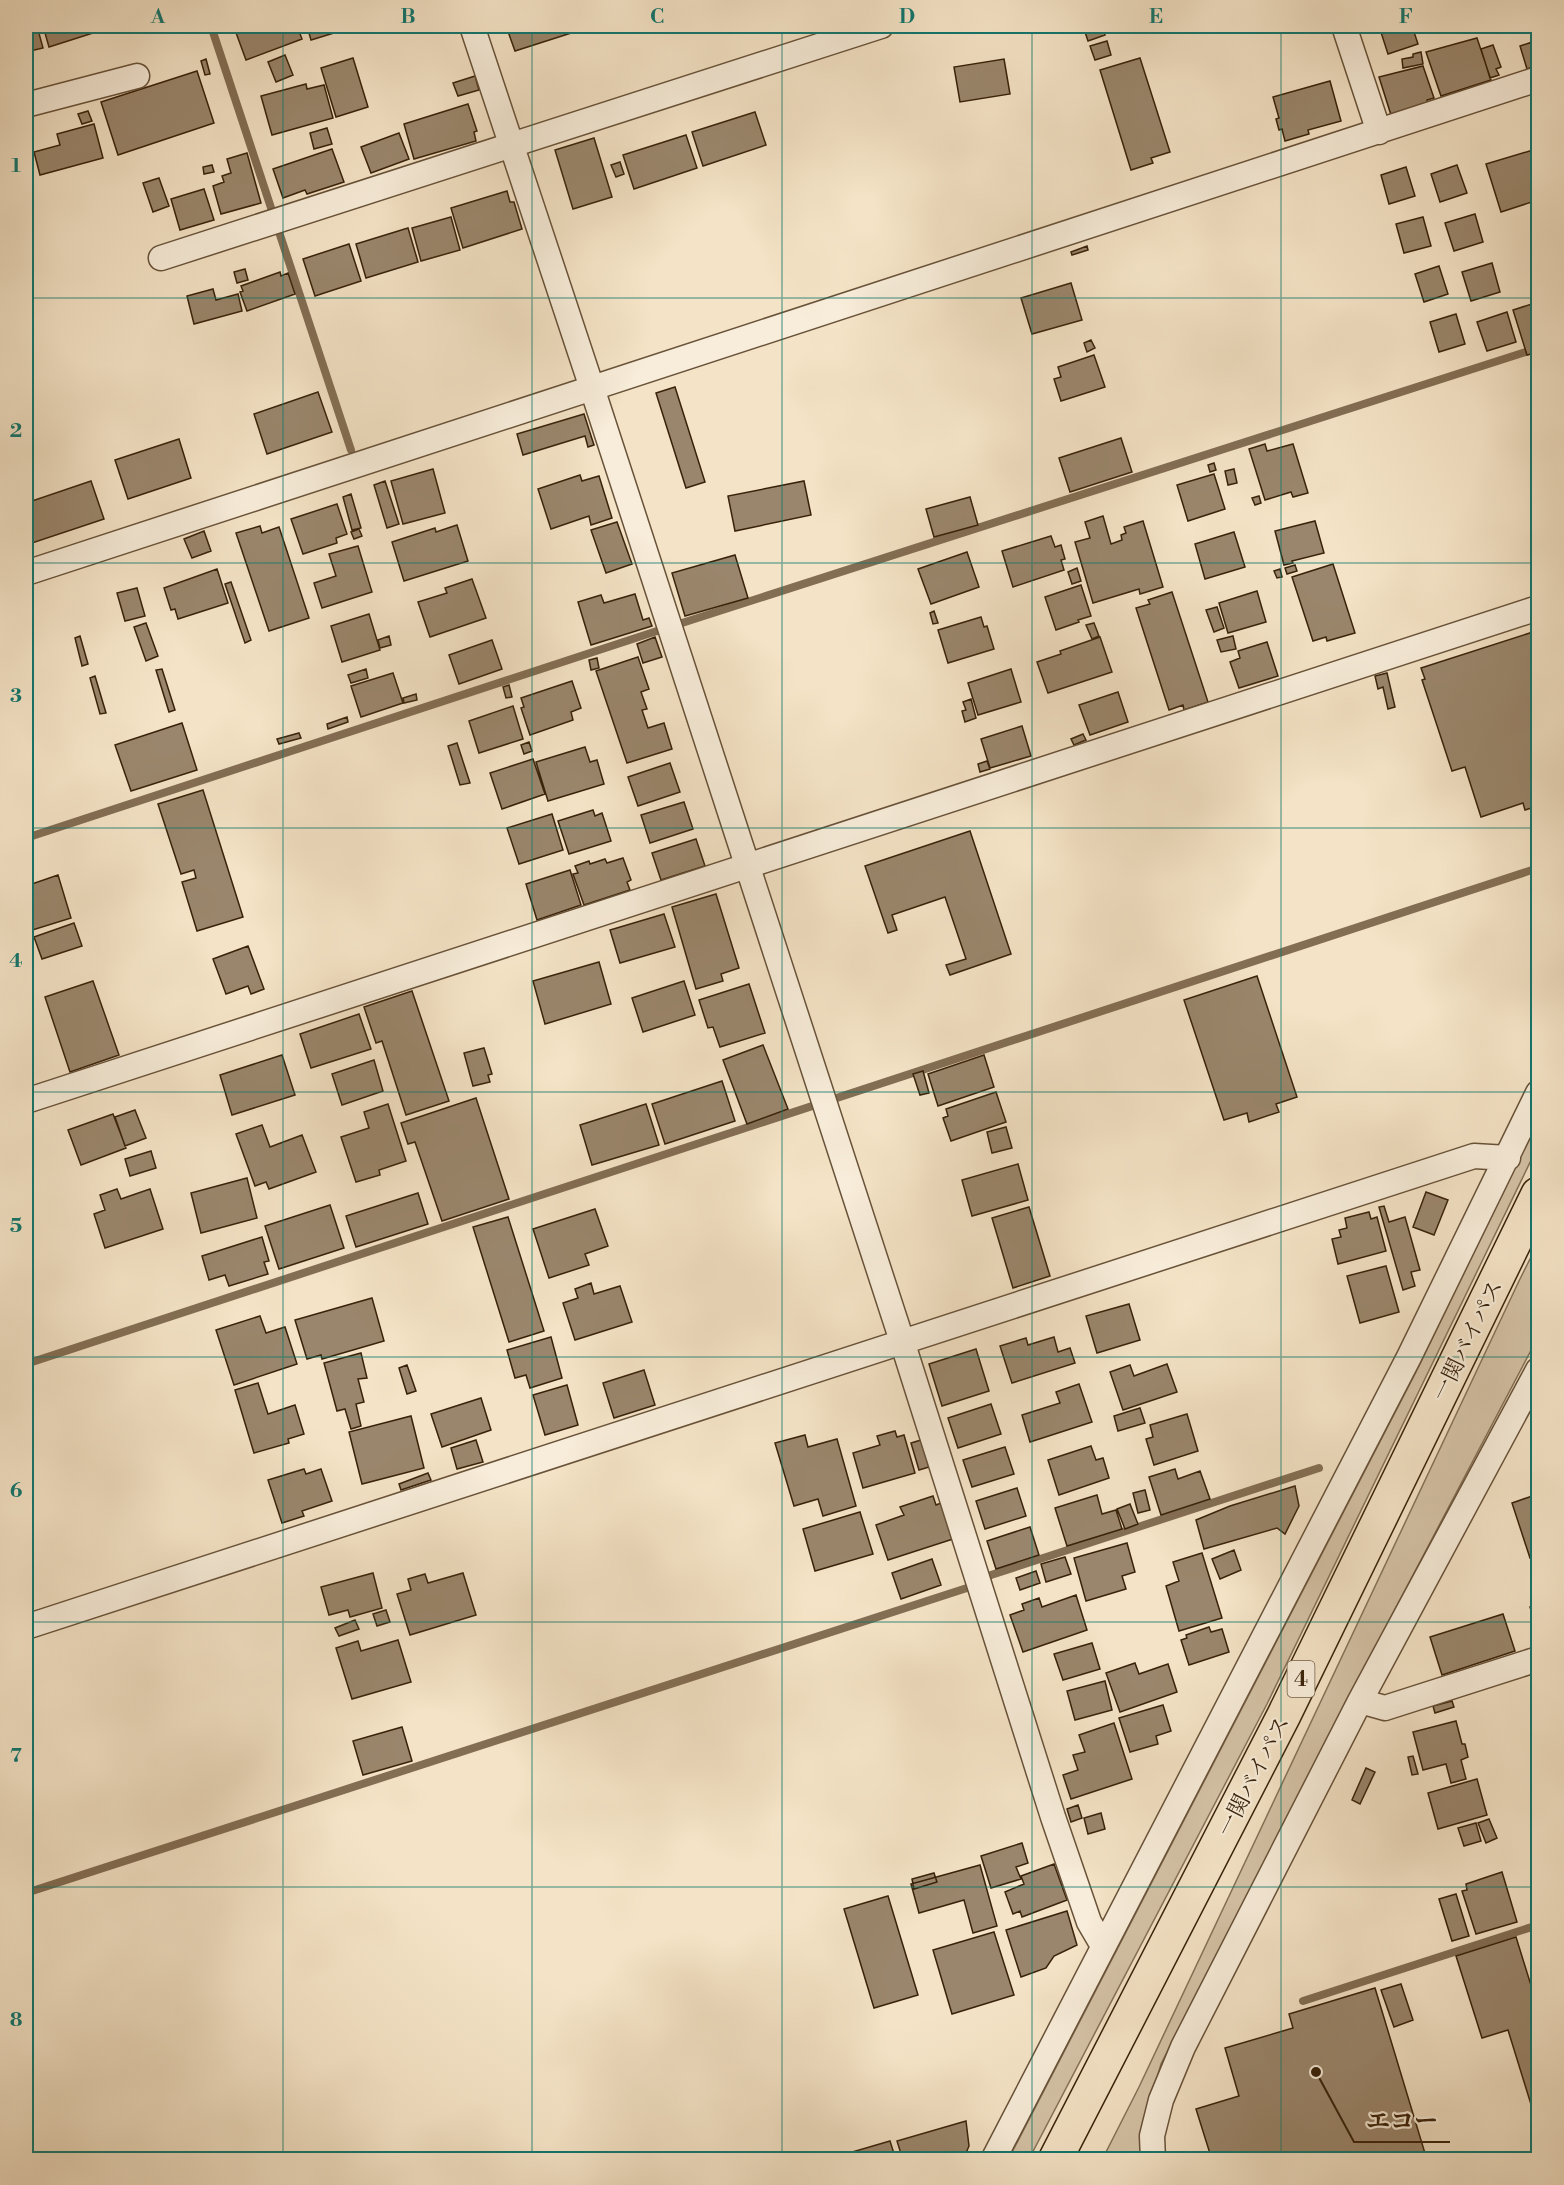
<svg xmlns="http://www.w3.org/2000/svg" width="1564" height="2185" font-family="'Libre Bodoni','Noto Serif JP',serif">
<rect width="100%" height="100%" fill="#f4e3c6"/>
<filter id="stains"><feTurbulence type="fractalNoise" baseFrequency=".00333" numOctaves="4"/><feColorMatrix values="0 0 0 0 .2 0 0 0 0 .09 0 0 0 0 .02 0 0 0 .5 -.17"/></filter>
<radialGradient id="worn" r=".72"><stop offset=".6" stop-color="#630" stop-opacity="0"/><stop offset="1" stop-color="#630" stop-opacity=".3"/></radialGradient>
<path fill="#d4c2a6" stroke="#867258" stroke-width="1.5" d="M1538 1119V1146L1267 1704 1029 2159 1008 2160 1416 1372Z
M1538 1243V1337L1349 1697 1161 2064 1142 2130 1141 2159 1102 2160 1139 2087 1519 1281Z"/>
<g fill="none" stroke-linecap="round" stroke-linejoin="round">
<path stroke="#836e54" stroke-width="8" d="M211 26 351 450
M26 838 657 631 1538 348
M26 1364 1538 868
M26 1893 970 1587 991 1575 1319 1468
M1303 2001 1538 1925"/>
</g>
<path fill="#9a866c" stroke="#39220a" stroke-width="1.5" d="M26 26H37L43 48 26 52Z
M43 26H91L93 33 49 47Z
M246 26H297L302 39 246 60 235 30Z
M307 26H346L347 29 311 40Z
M506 26H593L515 51Z
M1102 26 1105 35 1088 41 1085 32Z
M1292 26H1312L1293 31Z
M1379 26H1412L1418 44 1388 54Z
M1533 26H1538V51L1535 42 1538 41Z
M1477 38 1491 80 1441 96 1426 52Z
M1107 41 1111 55 1095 60 1090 46Z
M1532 42 1538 65 1527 69 1520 46Z
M1493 45 1501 67 1496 69 1499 75 1490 78 1481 49Z
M1421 52 1423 64 1403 68 1402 59 1413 57V54Z
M285 55 293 75 276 82 268 62Z
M353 58 368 107 336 117 321 68Z
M1140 58 1170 152 1151 158 1153 163 1131 170 1100 70Z
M206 59 210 74 205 75 201 61Z
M1004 59 1010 94 960 102 954 67Z
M1423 66 1434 98 1427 100 1428 103 1391 115 1379 77Z
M197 71 214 123 118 155 101 102Z
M475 76 479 90 458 96 453 83Z
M1330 81 1341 121 1308 130 1309 134 1285 141 1282 129 1279 130 1276 119 1279 118 1273 97Z
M306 84 307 89 324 85 333 118 272 135 261 96Z
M468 104 477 131 474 132 476 141 414 159 404 124Z
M88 111 92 121 82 124 78 114Z
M755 112 766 145 703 166 692 132Z
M94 124 103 158 40 175 34 152 60 145 57 134Z
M327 128 332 144 314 149 310 133Z
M399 133 409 159 371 173 361 147Z
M686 135 697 168 634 189 623 155Z
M594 138 612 197 573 209 555 150Z
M332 149 344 182 307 194 305 190 283 198 273 169Z
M1533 150 1538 169V200L1501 212 1486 164Z
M247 153 261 203 221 214 213 186 224 182 222 176 231 173 227 159Z
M620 162 624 174 616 177 611 165Z
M212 165 214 172 204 174 203 167Z
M1457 165 1467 193 1440 202 1431 174Z
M1406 167 1415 196 1389 204 1381 175Z
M159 178 169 206 153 212 143 183Z
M204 189 214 220 180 230 171 199Z
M507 191 510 202H514L522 229 463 248 451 208Z
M1475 214 1483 242 1454 251 1445 223Z
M451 217 460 250 421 261 412 228Z
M1423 217 1431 246 1404 253 1396 224Z
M408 228 418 262 366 278 356 244Z
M349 244 361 281 315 296 303 259Z
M1087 246 1088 250 1072 255 1071 252Z
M1492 263 1500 292 1471 301 1462 272Z
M1439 266 1448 294 1424 302 1415 274Z
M245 269 248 280 237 283 234 272Z
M280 272 281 276 288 273 295 294 247 311 240 292 243 291 241 286Z
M1071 283 1082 320 1032 334 1021 298Z
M213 289 216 300 238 294 242 311 194 324 187 296Z
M1538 302V352L1527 355 1513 310Z
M1507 312 1516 342 1487 351 1477 322Z
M1456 314 1465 344 1439 352 1430 322Z
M1091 340 1095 348 1087 352 1084 343Z
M1094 355 1105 387 1061 401 1054 379 1061 377 1058 367Z
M675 387 705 482 686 488 656 393Z
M318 392 332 432 267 454 254 414Z
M584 414 594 445 588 447 585 436 523 455 517 434Z
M1121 438 1132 472 1070 492 1059 458Z
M179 439 191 478 128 499 115 460Z
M1265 444 1267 451 1293 444 1308 493 1293 497 1291 492 1265 500 1249 449Z
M1214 463 1216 470 1210 472 1208 465Z
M433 469 445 513 403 524 391 481Z
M1234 469 1237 483 1228 485 1225 471Z
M1214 474 1225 509 1188 521 1177 485Z
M580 475 582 481 599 476 612 518 591 525 589 516 551 529 538 489Z
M91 481 104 519 26 545V503Z
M385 481 399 524 387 528 374 485Z
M804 481 811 515 735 531 728 496Z
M351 494 361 528 352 530 343 497Z
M1259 496 1261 503 1255 505 1252 498Z
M970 497 978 525 934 537 926 509Z
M337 504 347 534 336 538 337 543 303 554 291 519Z
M1103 516 1111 544 1122 540 1121 535 1126 533 1124 527 1143 521 1163 587 1140 594 1139 589 1093 603 1075 542 1090 538 1085 522Z
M1315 521 1324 553 1292 561 1293 563 1284 565 1275 531Z
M617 522 632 564 606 573 591 530Z
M457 525 468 561 404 581 392 542 435 528 436 532Z
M260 526 262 533 279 527 309 618 269 631 236 533Z
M359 529 362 536 354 539 351 532Z
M204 531 211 551 192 558 184 539Z
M1234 532 1245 567 1205 579 1195 544Z
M1051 536 1055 547 1061 545 1065 559 1061 560 1064 570 1013 587 1002 551Z
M358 546 372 592 322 608 314 583 336 576 329 554Z
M967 552 979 587 931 604 918 569Z
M735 555 748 598 685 616 672 573Z
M1333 564 1355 633 1327 641 1326 637 1313 641 1292 577Z
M1295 565 1297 571 1287 574 1285 568Z
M1077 568 1081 581 1072 584 1068 572Z
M217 569 228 603 178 619 175 609 171 610 164 588Z
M1280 569 1282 577 1277 578 1274 571Z
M472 579 486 618 430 637 418 602 447 593 445 588Z
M231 582 251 640 245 643 225 584Z
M1081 585 1091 616 1078 620 1079 622 1056 630 1045 597Z
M137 588 145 616 125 621 117 593Z
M1257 591 1266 622 1228 633 1219 603Z
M1172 592 1208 702 1184 710 1183 705 1169 710 1136 608 1150 604 1148 600Z
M635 594 643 620 649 618 652 626 591 645 578 602 601 595 604 603Z
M1217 607 1224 628 1214 632 1206 610Z
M934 611 938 623 933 624 930 613Z
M369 614 380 650 342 662 331 626Z
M981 617 984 627 987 626 994 649 948 663 938 630Z
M146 623 158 656 146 661 134 627Z
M1094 623 1099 636 1092 639 1086 625Z
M1536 631 1538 638V806L1525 810 1523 803 1481 817 1465 767 1452 771 1422 680 1425 679 1421 668Z
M80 636 88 664 82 666 75 638Z
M389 636 391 645 380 648 378 640Z
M1233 636 1236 649 1221 652 1217 640Z
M655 637 662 657 643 663 637 644Z
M1100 637 1112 672 1048 693 1037 662 1061 654 1060 651Z
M492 640 502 669 459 684 449 655Z
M1267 642 1278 676 1239 688 1230 662 1240 658 1238 651Z
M638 657 649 689 641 692 647 709 642 710 648 728 664 723 672 749 627 763 596 671Z
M597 658 599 668 591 670 589 660Z
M162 669 175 710 169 712 156 670Z
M366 669 368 678 351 683 348 675Z
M1011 669 1021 702 978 715 968 683Z
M393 673 403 703 361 717 351 686Z
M1387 673 1395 707 1388 709 1383 687 1378 689 1375 676Z
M95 676 106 713 100 714 90 678Z
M572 681 581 708 571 712 573 720 530 735 521 708 524 707 521 698Z
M509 685 512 697 506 698 503 687Z
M1118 692 1128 722 1090 735 1079 705Z
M416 694 417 700 404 703 403 698Z
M971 699 976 718 965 722 962 711 966 710 963 702Z
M513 706 523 739 479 753 469 721Z
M347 717 348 722 328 729 327 724Z
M182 723 197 770 131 791 115 745Z
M1022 726 1031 756 990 768 981 739Z
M299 733 301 738 279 744 277 739Z
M1083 734 1086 740 1074 745 1071 739Z
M529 742 532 751 524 754 521 745Z
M457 743 470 783 460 785 448 746Z
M585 747 590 762 597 760 604 784 548 801 536 762Z
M533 759 545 794 502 809 490 773Z
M987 761 990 769 980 772 978 764Z
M670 763 680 792 638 806 628 777Z
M203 790 243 917 197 931 182 882 196 878 194 870 181 874 158 804Z
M684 802 693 829 650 843 641 815Z
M593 810 595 816 602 813 611 841 569 854 558 821Z
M552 814 563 850 519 864 507 828Z
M970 831 1011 954 950 975 946 965 966 959 945 897 892 915 897 930 888 933 865 866Z
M696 839 705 866 661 880 652 853Z
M623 858 631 880 627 882 630 890 584 905 573 874 578 873 575 866 589 861 590 864 605 859 607 863Z
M570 870 581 905 537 920 526 884Z
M58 875 71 918 26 932V886Z
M716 894 739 968 721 974 723 981 696 989 672 907Z
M664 914 675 947 620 963 610 930Z
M74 923 82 946 42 959 34 937Z
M248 946 264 989 251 994 248 986 226 994 213 959Z
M599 962 611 1004 545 1024 533 981Z
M1257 976 1297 1097 1276 1104 1279 1112 1249 1122 1247 1113 1224 1120 1184 1000Z
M93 981 119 1055 70 1072 45 997Z
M684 981 695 1015 643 1032 632 998Z
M749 984 765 1033 720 1047 713 1027 708 1028 699 1000Z
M412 991 449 1101 406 1115 382 1041 376 1043 364 1007Z
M359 1014 371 1049 311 1068 300 1034Z
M763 1045 788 1109 747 1124 723 1060Z
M484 1048 492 1074 488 1075 490 1082 473 1086 464 1053Z
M282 1055 295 1095 232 1115 220 1075Z
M984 1055 994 1087 938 1106 928 1074Z
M374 1060 383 1091 342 1105 332 1074Z
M923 1071 929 1093 920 1095 913 1074Z
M722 1081 735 1121 665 1144 652 1104Z
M996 1092 1006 1122 951 1141 943 1118 948 1116 946 1109Z
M476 1098 509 1199 442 1221 415 1142 408 1144 401 1123Z
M388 1104 406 1161 379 1170 380 1175 356 1182 341 1137 369 1128 364 1112Z
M646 1104 659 1145 592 1165 580 1125Z
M135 1110 146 1138 125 1146 115 1117Z
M113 1114 126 1148 81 1165 68 1130Z
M262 1125 270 1147 302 1135 316 1172 269 1189 266 1182 255 1186 236 1134Z
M1006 1127 1012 1148 992 1153 987 1132Z
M151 1151 156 1168 130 1176 125 1159Z
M1018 1164 1028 1200 972 1216 962 1180Z
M247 1178 257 1218 201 1233 191 1193Z
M117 1189 121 1199 150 1189 163 1229 105 1248 94 1214 105 1210 100 1195Z
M1426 1192 1448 1200 1434 1235 1413 1227Z
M418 1193 428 1224 356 1247 346 1216Z
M330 1205 344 1248 279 1269 265 1226Z
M1384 1206 1389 1222 1405 1217 1420 1270 1411 1272 1415 1286 1403 1290 1379 1207Z
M1029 1207 1050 1276 1013 1288 992 1218Z
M595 1209 608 1246 585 1254 589 1265 549 1278 533 1229Z
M1369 1212 1371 1219 1377 1217 1386 1251 1338 1264 1332 1239 1341 1237 1339 1230 1347 1228 1345 1218Z
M508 1217 544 1331 509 1342 473 1227Z
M262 1237 269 1261 264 1262 268 1274 229 1286 225 1275 209 1280 202 1256Z
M1386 1266 1399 1312 1360 1323 1347 1276Z
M591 1283 594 1294 620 1286 632 1322 575 1340 563 1303 578 1298 575 1289Z
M372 1298 384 1341 322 1359 321 1355 307 1359 295 1320Z
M1129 1304 1140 1340 1097 1353 1086 1316Z
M260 1316 266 1333 285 1327 297 1364 234 1385 216 1330Z
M551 1337 562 1378 530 1388 526 1375 515 1378 507 1350Z
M1054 1337 1058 1352 1070 1348 1075 1363 1012 1383 1000 1346 1026 1338 1028 1345Z
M976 1349 989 1391 942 1406 929 1364Z
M361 1353 367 1378 358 1379 364 1402 356 1404 361 1426 351 1429 345 1409 337 1411 324 1363Z
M1167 1364 1177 1392 1123 1410 1110 1372 1130 1365 1134 1376Z
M407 1365 416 1391 407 1394 399 1368Z
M644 1370 655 1405 614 1418 603 1383Z
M258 1383 268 1414 295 1405 304 1434 288 1439 289 1443 254 1453 235 1390Z
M1079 1384 1092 1422 1030 1442 1022 1415 1060 1403 1056 1392Z
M567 1385 578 1425 545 1435 533 1395Z
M481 1398 491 1430 442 1447 431 1414Z
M991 1404 1001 1434 958 1448 948 1418Z
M1140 1408 1145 1423 1118 1431 1114 1416Z
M1187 1414 1198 1451 1154 1465 1146 1439 1153 1437 1150 1425Z
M411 1416 424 1468 362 1484 349 1432Z
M895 1431 897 1437 904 1435 915 1473 863 1488 853 1453 880 1445 877 1436Z
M805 1435 808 1447 837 1439 856 1506 823 1516 818 1499 794 1506 775 1443Z
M476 1440 483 1462 457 1469 451 1448Z
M921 1440 929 1467 919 1470 911 1443Z
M1091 1446 1096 1460 1103 1458 1109 1478 1059 1495 1048 1460Z
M1005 1447 1014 1474 972 1487 963 1460Z
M304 1469 306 1474 321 1469 332 1501 302 1511 304 1516 282 1523 268 1480Z
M1175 1469 1178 1479 1200 1471 1210 1499 1161 1515 1149 1477Z
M428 1473 431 1480 401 1490 399 1484Z
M1295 1486 1299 1506 1285 1534 1277 1528 1204 1549 1196 1520 1230 1506Z
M1017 1488 1026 1516 985 1529 976 1501Z
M1145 1490 1150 1510 1138 1513 1133 1493Z
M1538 1494V1555L1530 1558 1512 1503Z
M1097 1495 1102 1514 1116 1510 1122 1529 1067 1546 1055 1508Z
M933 1496 936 1505 941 1503 953 1539 888 1560 876 1525 904 1515 900 1507Z
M1130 1504 1138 1524 1125 1529 1117 1509Z
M860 1512 873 1554 815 1571 803 1529Z
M1030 1527 1039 1555 996 1569 987 1541Z
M1127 1543 1135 1572 1122 1576 1126 1589 1086 1601 1074 1558Z
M1234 1550 1241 1570 1220 1579 1212 1559Z
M1202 1553 1222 1618 1179 1631 1166 1586 1179 1581 1173 1562Z
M1065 1557 1071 1574 1046 1582 1041 1564Z
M932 1559 941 1585 901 1599 892 1573Z
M1036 1571 1040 1583 1020 1590 1016 1578Z
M373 1573 382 1608 350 1617 348 1610 329 1615 321 1587Z
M463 1573 476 1615 410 1635 397 1594 411 1590 408 1579 425 1574 428 1583Z
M1076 1595 1087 1630 1023 1652 1010 1615 1024 1610 1022 1604 1039 1598 1042 1607Z
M1538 1604V1642L1535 1631H1538L1530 1607Z
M386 1610 390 1622 377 1626 373 1614Z
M1503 1614 1515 1651 1442 1675 1430 1637Z
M355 1620 359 1629 339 1636 335 1628Z
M1209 1627 1211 1632 1222 1629 1229 1652 1189 1665 1181 1640 1187 1638 1186 1635Z
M398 1640 411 1682 352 1699 336 1648 358 1641 361 1651Z
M1092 1643 1100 1669 1063 1680 1054 1654Z
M1135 1663 1139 1674 1168 1664 1177 1692 1120 1712 1106 1673Z
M1105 1681 1112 1710 1075 1720 1067 1691Z
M1452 1701 1454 1707 1435 1713 1433 1706Z
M1163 1705 1171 1731 1156 1736 1158 1744 1130 1752 1119 1718Z
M1456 1721 1462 1744H1465L1468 1757 1461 1760 1466 1779 1451 1783 1446 1764 1423 1770 1413 1732Z
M1114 1723 1132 1779 1071 1799 1063 1775 1078 1770 1073 1755 1085 1752 1079 1735Z
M402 1727 412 1761 363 1775 353 1741Z
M1413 1756 1418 1774 1412 1775 1408 1757Z
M1366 1768 1375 1772 1360 1804 1352 1800Z
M1477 1779 1487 1815 1438 1829 1428 1793Z
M1078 1805 1082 1818 1071 1822 1067 1809Z
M1101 1813 1105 1829 1088 1834 1084 1818Z
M1489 1819 1497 1838 1486 1843 1478 1823Z
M1476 1823 1481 1841 1464 1846 1458 1828Z
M1022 1843 1028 1863 1016 1867 1021 1879 991 1888 981 1856Z
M1054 1864 1067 1900 1022 1917 1020 1911 1013 1914 1005 1892 1024 1884 1021 1876Z
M980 1865 997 1926 973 1933 964 1900 919 1913 911 1884Z
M1502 1872 1517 1922 1476 1934 1462 1891 1467 1890 1466 1884Z
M934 1873 937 1882 914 1889 912 1879Z
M1456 1894 1469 1936 1452 1941 1439 1899Z
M888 1896 918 1995 874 2008 844 1909Z
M1067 1911 1077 1945 1054 1956 1046 1968 1021 1977 1006 1930Z
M994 1932 1014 1995 952 2014 933 1950Z
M1516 1937 1538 2008V2127L1508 2030 1482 2038 1456 1956Z
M1401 1984 1413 2020 1394 2027 1381 1990Z
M1375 1988 1427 2160H1212L1196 2109 1239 2096 1225 2048 1293 2028 1289 2014Z
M966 2121 969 2146 963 2160H903L897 2141Z
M890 2141 896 2160H844L842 2155Z"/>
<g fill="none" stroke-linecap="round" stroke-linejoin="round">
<defs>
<path id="street" d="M472 26 592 388 902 1341 1053 1817 1089 1922 1103 1946
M1344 26 1379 132
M26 105 137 76
M161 258 881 26
M26 573 1538 79
M26 1101 1538 608
M26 1627 1474 1156 1508 1158
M1360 1701 1385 1708 1538 1659
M993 2160 1409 1357 1538 1093
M1153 2160 1152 2136 1161 2100 1183 2047 1360 1701 1538 1370"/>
<path id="highway" d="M1055 2160 1284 1715 1538 1194"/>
</defs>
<use href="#street" stroke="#685239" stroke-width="27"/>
<use href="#highway" stroke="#39220a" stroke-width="36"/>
<use href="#street" stroke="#f8edda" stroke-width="24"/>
<use href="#highway" stroke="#f4e3c6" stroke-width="33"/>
</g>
<path fill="none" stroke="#0f766e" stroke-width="1.5" stroke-opacity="0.55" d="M283 26V2160M532 26V2160M782 26V2160M1032 26V2160M1281 26V2160M26 298H1538M26 563H1538M26 828H1538M26 1092H1538M26 1357H1538M26 1622H1538M26 1887H1538"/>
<g text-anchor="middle" stroke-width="4.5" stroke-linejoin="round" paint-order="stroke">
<rect fill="#f8edda" stroke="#725f48" stroke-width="1.5" x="1287.5" y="1661" width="27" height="36" rx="4.5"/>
<g font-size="21" font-weight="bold" fill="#39220a">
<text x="1301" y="1686">4</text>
</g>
<g font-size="22" fill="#39220a" stroke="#f8edda">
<text transform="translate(1467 1340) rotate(-64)" y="8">一関バイパス</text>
<text transform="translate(1253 1776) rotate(-63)" y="8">一関バイパス</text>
</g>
</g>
<path fill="none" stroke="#39220a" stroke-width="2" d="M1316 2072L1354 2142H1450"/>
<circle fill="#39220a" stroke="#f8edda" stroke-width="2" cx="1316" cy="2072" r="6"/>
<g font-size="24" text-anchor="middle" font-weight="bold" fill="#39220a" stroke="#f8edda" stroke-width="4.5" stroke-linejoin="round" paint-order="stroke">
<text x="1402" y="2129">エコー</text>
</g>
<rect width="1564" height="2185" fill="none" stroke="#f4e3c6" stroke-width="66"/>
<rect x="33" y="33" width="1498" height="2119" fill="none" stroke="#0f766e" stroke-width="2"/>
<g font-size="20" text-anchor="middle" font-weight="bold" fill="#0f766e">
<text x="158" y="23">A</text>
<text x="408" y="23">B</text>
<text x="657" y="23">C</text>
<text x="907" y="23">D</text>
<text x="1156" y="23">E</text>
<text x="1406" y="23">F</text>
<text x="16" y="172">1</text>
<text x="16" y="437">2</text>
<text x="16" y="702">3</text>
<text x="16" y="967">4</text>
<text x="16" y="1232">5</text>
<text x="16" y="1497">6</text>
<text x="16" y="1762">7</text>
<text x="16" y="2026">8</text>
</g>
<rect width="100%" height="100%" filter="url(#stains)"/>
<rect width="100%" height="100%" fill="url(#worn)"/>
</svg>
